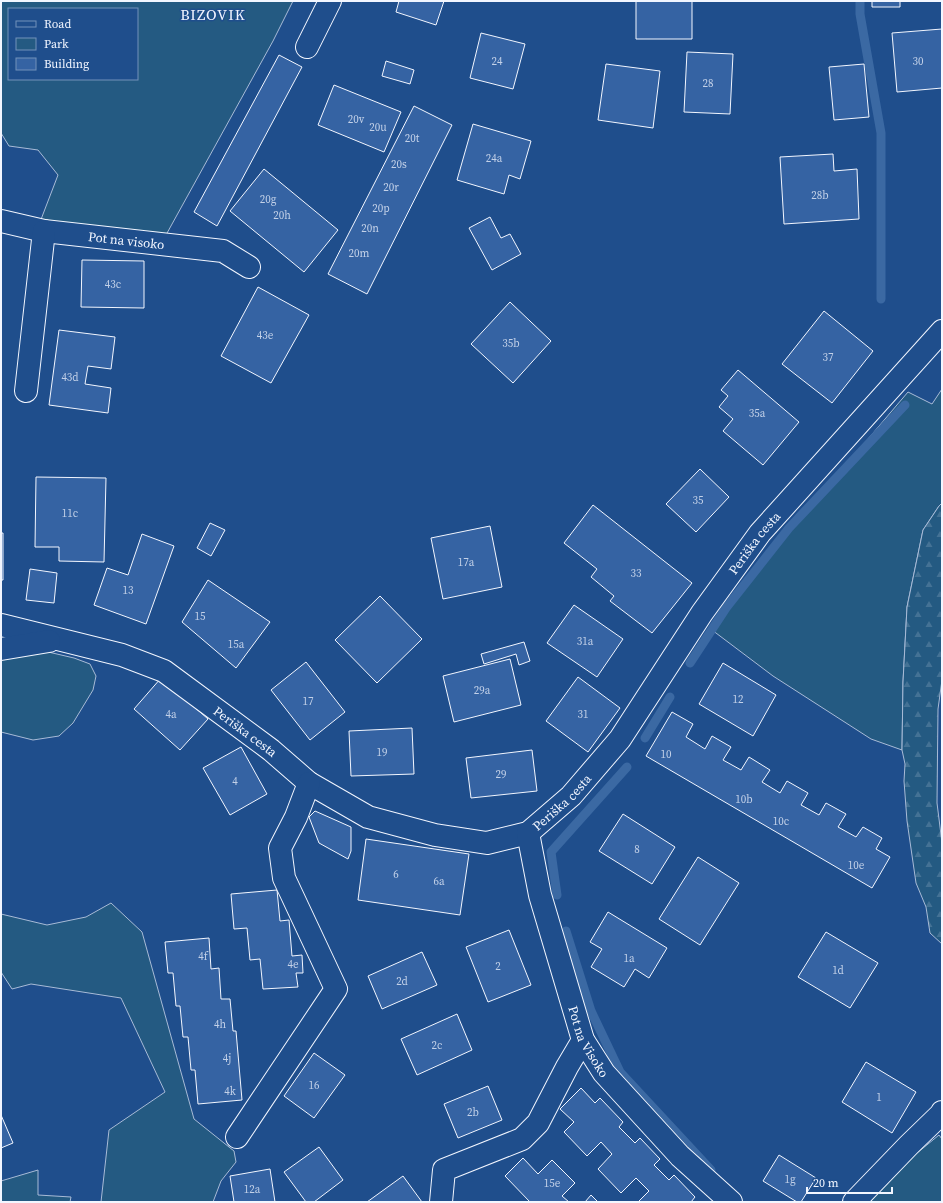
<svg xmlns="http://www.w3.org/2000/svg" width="943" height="1203" font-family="'Source Serif 4',serif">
<defs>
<pattern id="forest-firs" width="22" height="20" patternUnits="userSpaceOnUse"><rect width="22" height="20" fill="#245a82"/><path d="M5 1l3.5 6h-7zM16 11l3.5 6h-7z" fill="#447295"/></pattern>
</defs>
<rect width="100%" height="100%" fill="#1f4e8c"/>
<path fill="#245a82" stroke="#a8bbd7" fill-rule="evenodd" d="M1 1H293L273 41 161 244 40 222 58 175 38 150 9 146 1 133ZM9 9H137V79H9Z
M942 389V503L939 506 923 530 907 607 903 682 902 750 871 739 773 676 712 630 767 554 777 546 908 392 932 404Z
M44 651 74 658 90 664 96 676 93 690 73 723 59 736 33 740 1 732V656Z
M111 903 142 932 194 1119 234 1151 236 1162 221 1181 213 1202H101L109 1130 165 1092 121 998 31 984 12 989 1 972V914L47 925 86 917Z
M939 1135 942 1139V1202H865L900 1167Z
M38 1170V1195L71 1197 70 1202H1V1181Z"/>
<path fill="url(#forest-firs)" stroke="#a8bbd7" d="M942 503V680L938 709 937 803 942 843V944L930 933 926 907 916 883 907 821 904 781 905 764 902 750 903 682 907 607 923 530 939 506Z"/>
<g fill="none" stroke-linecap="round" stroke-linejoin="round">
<path stroke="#3b69a3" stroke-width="9" d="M860 1V14L881 133V299
M690 663 726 608 789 528 905 405
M645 738 670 697
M557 895 551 852 627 767
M566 931 591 1011 620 1072 711 1170"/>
</g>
<path fill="#3563a3" stroke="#f2f6ff" d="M399 1H444L436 25 396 12Z
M636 1H692V39H636Z
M872 1H900V7H872Z
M942 29V88L897 92 892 33Z
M481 33 525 44 513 89 470 78Z
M687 52 733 54 730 114 684 112Z
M279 55 302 67 217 226 194 212Z
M386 61 414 70 410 84 382 76Z
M606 64 660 71 653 128 598 120Z
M864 64 869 117 834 120 829 67Z
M334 85 401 112 384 152 318 125Z
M414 106 452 125 367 294 328 274Z
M473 124 531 141 520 179 509 175 504 194 457 180Z
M833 154 834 171 857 169 859 219 784 224 780 157Z
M264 169 338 230 304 272 230 211Z
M490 217 501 238 510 234 521 254 492 270 469 228Z
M82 260 144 261V308L81 307Z
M258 287 309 315 271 383 221 356Z
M510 302 551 341 513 383 471 344Z
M824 311 873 351 832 403 782 364Z
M59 330 115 337 111 369 88 366 85 384 111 388 108 413 49 405Z
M738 370 799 422 763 465 723 431 733 419 719 407 728 396 721 390Z
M700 469 729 497 696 532 666 504Z
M36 477 106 478 104 562 59 561V547H35Z
M593 505 692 583 652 633 610 601 614 596 591 577 597 569 564 543Z
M210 523 225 530 211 556 197 548Z
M490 526 502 587 443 599 431 538Z
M1 533H3V580H1Z
M142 534 174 546 146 624 94 605 107 568 128 575Z
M30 569 57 573 54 603 26 600Z
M208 580 270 622 236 668 182 622Z
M380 596 422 639 377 683 335 640Z
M574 605 623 639 597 677 547 643Z
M524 642 530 661 519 665 516 654 484 664 481 654Z
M510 659 521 705 454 722 443 676Z
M306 662 345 712 310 740 271 690Z
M723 663 776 695 753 736 699 704Z
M578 677 620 708 588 752 546 721Z
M161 678 208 719 180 750 134 709Z
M672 712 693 724 686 737 705 749 712 736 731 747 723 760 741 770 749 757 770 770 762 782 780 793 787 781 808 793 801 805 819 815 826 803 846 814 838 827 856 837 863 827 882 838 876 849 890 857 872 888 646 756Z
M412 728 414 774 351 776 349 731Z
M241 747 267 794 230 815 203 768Z
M532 750 537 791 471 798 466 758Z
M315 811 351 827V851L348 859 319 843 309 817Z
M623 814 675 847 652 884 599 851Z
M366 839 469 854 460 915 358 900Z
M698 857 739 883 700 945 659 919Z
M277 890 280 921 289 920 292 956 302 955 303 973H296L298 987 263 989 260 959 250 960 247 928 234 929 231 894Z
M608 912 667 948 649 978 635 969 624 987 591 967 602 949 590 942Z
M509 930 531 985 488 1002 466 947Z
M826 932 878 963 850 1008 798 977Z
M209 938 211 969 219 968 221 999H230L233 1031H236L242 1100 198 1104 195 1070H191L188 1037H183L180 1006H176L173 973H168L165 942Z
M422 952 437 985 382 1009 368 976Z
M457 1014 472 1050 417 1075 401 1039Z
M314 1053 345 1075 314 1118 284 1096Z
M866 1062 916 1092 892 1133 842 1102Z
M488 1086 502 1120 458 1138 444 1104Z
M581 1088 595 1103 600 1098 623 1122 619 1127 635 1143 640 1138 660 1159 654 1165 669 1180 674 1175 695 1197 691 1202H638L649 1191 636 1178 621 1193 598 1169 612 1154 601 1142 587 1156 564 1132 574 1122 560 1109Z
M1 1115 13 1143 1 1148Z
M319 1147 343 1180 314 1202H306L284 1172Z
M779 1155 816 1178 801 1202H797L763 1181Z
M523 1158 538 1174 552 1160 575 1183 562 1196 569 1202H530L505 1176Z
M270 1169 275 1202H234L230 1176Z
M403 1176 422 1202H367Z
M591 1195 598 1202H585Z"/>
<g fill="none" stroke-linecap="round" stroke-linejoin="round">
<defs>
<g id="minor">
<path d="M307 47 330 1"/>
<path id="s1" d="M1 221 44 231 223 251 249 267"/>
<path d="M26 391 44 231"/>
<path id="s2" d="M1 625 122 655 164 671 271 750 309 783 368 817 435 835 487 843 528 833 571 796 620 739 702 613 760 533 942 331"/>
<path d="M1 649 49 641"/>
<path id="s3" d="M528 833 540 895 583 1040 604 1073 680 1156 731 1202"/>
<path d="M237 1137 336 989 284 878 280 848 296 817 309 783"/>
<path d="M441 1202 444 1170 522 1139 538 1123 567 1067 583 1040"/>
<path d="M854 1202 909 1145 941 1114 942 1112"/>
</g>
</defs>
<use href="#minor" stroke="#f2f6ff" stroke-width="24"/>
<use href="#minor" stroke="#1f4e8c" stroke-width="22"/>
</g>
<g text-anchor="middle" stroke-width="3" stroke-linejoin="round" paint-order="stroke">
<g font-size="11" fill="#c3d1e8">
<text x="497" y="65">24</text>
<text x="918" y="65">30</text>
<text x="708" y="87">28</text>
<text x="356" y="123">20v</text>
<text x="378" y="131">20u</text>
<text x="412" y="142">20t</text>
<text x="494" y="162">24a</text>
<text x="399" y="168">20s</text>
<text x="391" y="191">20r</text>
<text x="820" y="199">28b</text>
<text x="268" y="203">20g</text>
<text x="381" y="212">20p</text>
<text x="282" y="219">20h</text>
<text x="370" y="232">20n</text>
<text x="359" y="257">20m</text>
<text x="113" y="288">43c</text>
<text x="265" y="339">43e</text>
<text x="511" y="347">35b</text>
<text x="828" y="361">37</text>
<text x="70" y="381">43d</text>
<text x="757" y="417">35a</text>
<text x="698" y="504">35</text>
<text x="70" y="517">11c</text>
<text x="466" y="566">17a</text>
<text x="636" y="577">33</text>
<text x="128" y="594">13</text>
<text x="200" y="620">15</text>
<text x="585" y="645">31a</text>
<text x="236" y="648">15a</text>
<text x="482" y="694">29a</text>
<text x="738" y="703">12</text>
<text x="308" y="705">17</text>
<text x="171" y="718">4a</text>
<text x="583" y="718">31</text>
<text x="382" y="756">19</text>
<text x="666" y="758">10</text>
<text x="501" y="778">29</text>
<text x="235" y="785">4</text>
<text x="744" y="803">10b</text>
<text x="781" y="825">10c</text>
<text x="637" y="853">8</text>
<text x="856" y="869">10e</text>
<text x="396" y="878">6</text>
<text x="439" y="885">6a</text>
<text x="203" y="960">4f</text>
<text x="629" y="962">1a</text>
<text x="293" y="968">4e</text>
<text x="498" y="970">2</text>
<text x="838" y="974">1d</text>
<text x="402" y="985">2d</text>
<text x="220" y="1028">4h</text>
<text x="437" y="1049">2c</text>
<text x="227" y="1062">4j</text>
<text x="314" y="1089">16</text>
<text x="230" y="1095">4k</text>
<text x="879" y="1101">1</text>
<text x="473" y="1116">2b</text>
<text x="790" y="1183">1g</text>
<text x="552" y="1187">15e</text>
<text x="252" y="1193">12a</text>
</g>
<g font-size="13" fill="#f2f6ff" stroke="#1f4e8c">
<text dy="5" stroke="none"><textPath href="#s1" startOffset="127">Pot na visoko</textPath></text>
<text dy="5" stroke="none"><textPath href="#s2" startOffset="955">Periška cesta</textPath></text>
<text dy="5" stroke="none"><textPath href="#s2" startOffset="271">Periška cesta</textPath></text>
<text dy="5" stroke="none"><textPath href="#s2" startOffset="631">Periška cesta</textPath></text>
<text dy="5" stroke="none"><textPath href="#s3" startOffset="218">Pot na Visoko</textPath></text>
</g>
<g font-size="15" letter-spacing="1" fill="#f2f6ff" stroke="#1f4e8c">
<text x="213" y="20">BIZOVIK</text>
</g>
</g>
<rect width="943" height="1203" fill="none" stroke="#f2f6ff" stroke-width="4"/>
<rect x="8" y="8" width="130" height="72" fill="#1f4e8c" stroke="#7391ba"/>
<rect x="16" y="21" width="20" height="6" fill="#1f4e8c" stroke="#7391ba"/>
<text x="44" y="28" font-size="12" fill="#f2f6ff">Road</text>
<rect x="16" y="38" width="20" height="12" fill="#245a82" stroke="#7391ba"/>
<text x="44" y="48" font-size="12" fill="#f2f6ff">Park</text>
<rect x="16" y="58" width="20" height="12" fill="#3563a3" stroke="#7391ba"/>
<text x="44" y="68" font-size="12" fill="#f2f6ff">Building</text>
<path d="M807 1187v6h85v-6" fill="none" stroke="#f2f6ff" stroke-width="2"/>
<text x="813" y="1187" font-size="12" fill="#f2f6ff" stroke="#1f4e8c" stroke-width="3" paint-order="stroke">20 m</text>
</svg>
